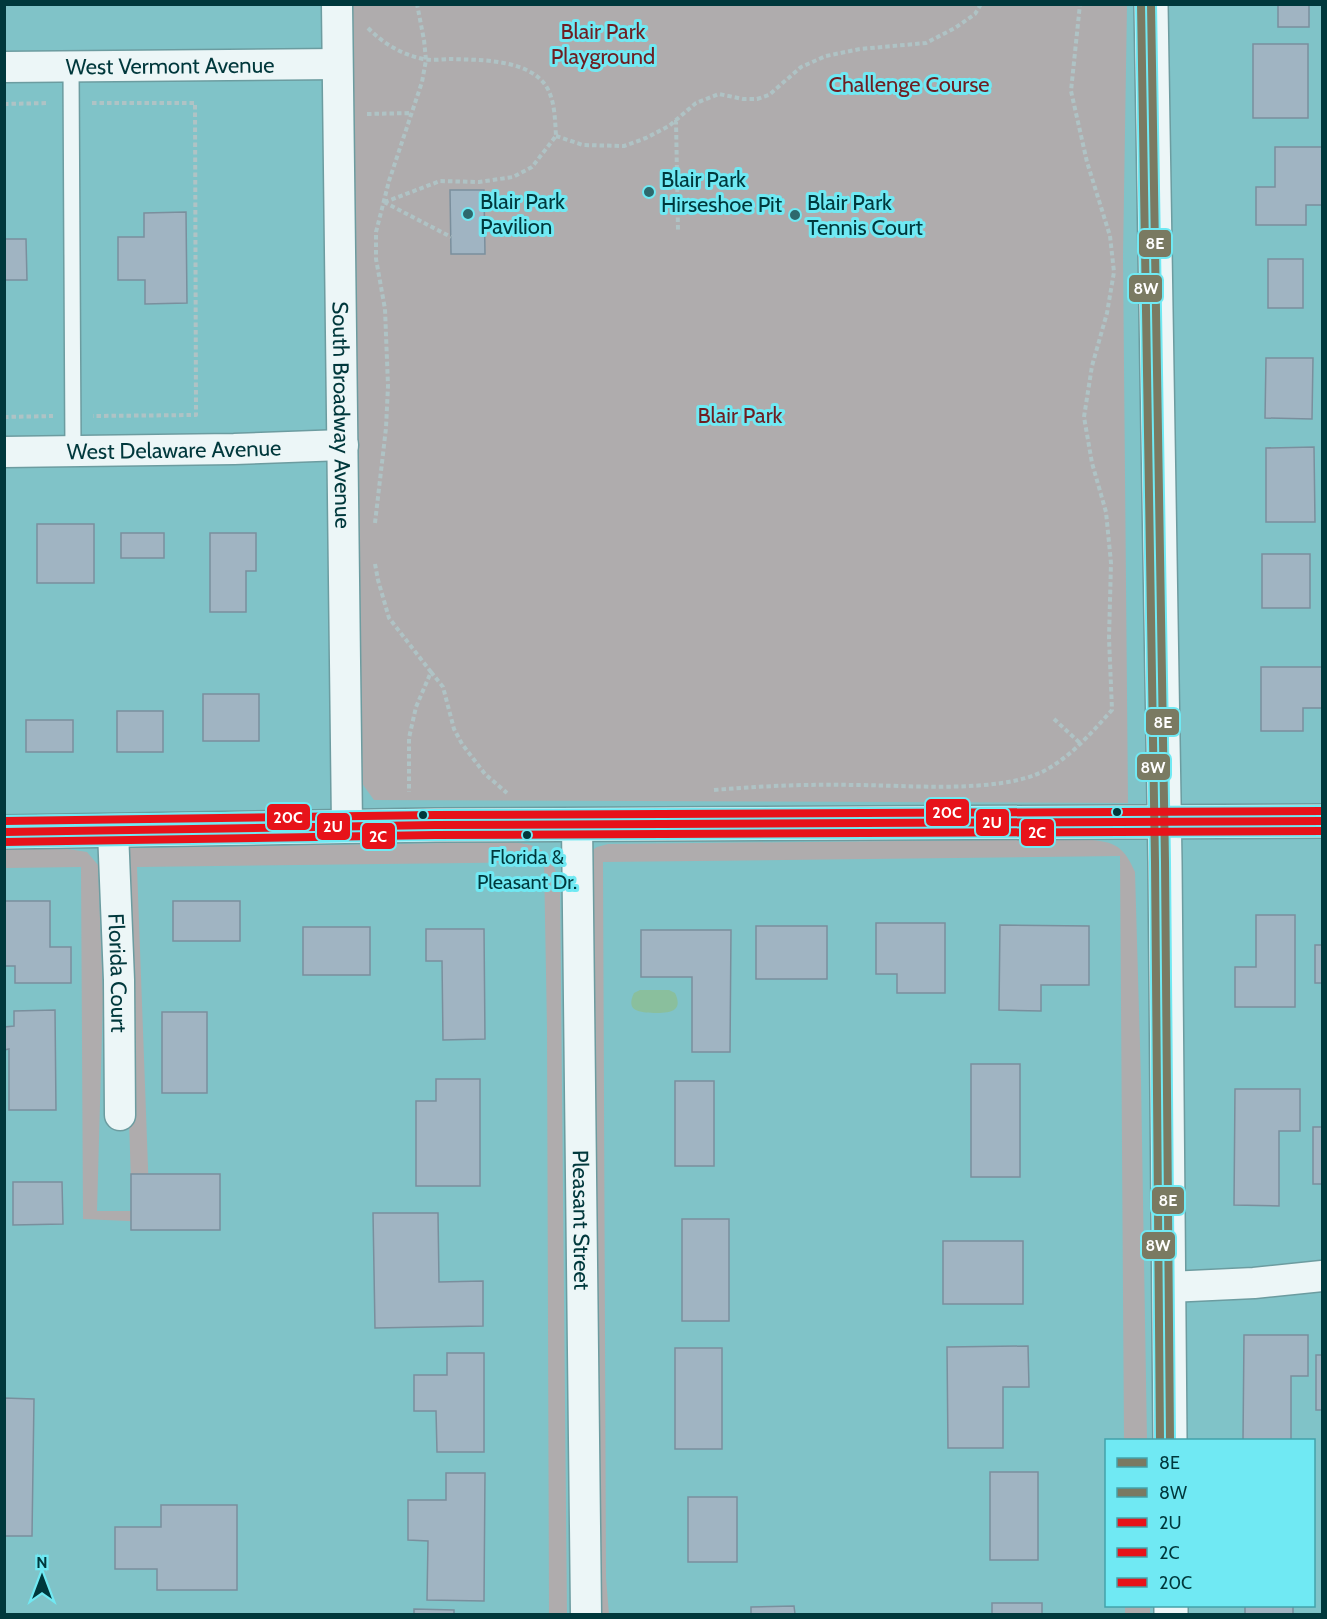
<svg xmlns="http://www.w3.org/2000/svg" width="1327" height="1619" font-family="Cabin,sans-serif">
<rect width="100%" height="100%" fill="#80c3c8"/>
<path fill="#afacad" d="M349 5H1127L1123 257 1128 803 374 800 361 782Z
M1082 839C1112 842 1122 842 1135 872L1141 1080 1147 1440H1124L1120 856 603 862 606 1578 609 1614H596L590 852 597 847 608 844Z
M512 842C546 846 548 852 560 881L567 1614H549L547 1028 544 862 137 867 150 1222 83 1219 81 867 5 868 4 847 49 846 87 852 98 865 103 997 97 1211H132L120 851 131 848Z
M1125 1606H1150V1614H1125Z"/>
<path fill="#8abf9d" d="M640 990H669L675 993C684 1012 669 1013 654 1013 640 1012 625 1012 634 993Z"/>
<path fill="#a0b4c2" stroke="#7a8f9d" stroke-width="1.5" d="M1278 4H1309V27H1278Z
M1253 44H1308V118H1253Z
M1275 147H1322V205H1306V225H1256V187H1275Z
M450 190H484L485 254H451Z
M186 212 187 303 145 304V280H118V237H144V213Z
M4 239H26L27 280H4Z
M1268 259H1303V308H1268Z
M1266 358H1313L1312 419 1265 418Z
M1314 447 1315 522H1266V448Z
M37 524H94V583H37Z
M121 533H164V558H121Z
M210 533H256V571H246V612H210Z
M1262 554H1310V608H1262Z
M1261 667H1322V708H1303V731H1261Z
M203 694H259V741H203Z
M117 711H163V752H117Z
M26 720H73V752H26Z
M4 901H50V947H71V983H15V966H4Z
M173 901H240V941H173Z
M1256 915H1295V1007H1235V967H1256Z
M876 923H945V993H897V974H876Z
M1000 925 1089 926V985H1041V1011L999 1010Z
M756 926H827V979H756Z
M303 927H370V975H303Z
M426 929H484L485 1039 443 1040 442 961H426Z
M641 930H731L730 1052H692V977H641Z
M1315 945H1322V983H1315Z
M55 1010 56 1110H9V1049L4 1050V1027L14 1026V1011Z
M162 1012H207V1093H162Z
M971 1064H1020V1177H971Z
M436 1079H480V1186H416V1101H436Z
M675 1081H714V1166H675Z
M1235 1089H1300V1131H1279V1206L1234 1205Z
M1313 1127H1322V1184H1313Z
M131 1174H220V1230H131Z
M13 1182H62L63 1224 13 1225Z
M373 1213H438L439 1282 483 1281V1326L375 1328Z
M682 1219H729V1321H682Z
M943 1241H1023V1304H943Z
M1244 1335H1308V1376H1291V1440H1243Z
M1028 1346 1029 1387H1003V1448H948L947 1347Z
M675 1348H722V1449H675Z
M447 1353H484V1452H437L436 1411H414V1375H447Z
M1316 1355H1322V1410H1316Z
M4 1398 34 1399 32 1536H4Z
M990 1472H1038V1560H990Z
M446 1473H485L484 1601 427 1600 428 1541 408 1540V1500H446Z
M688 1497H737V1562H688Z
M161 1505H237V1590H157V1569H115V1527H161Z
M992 1603H1042V1614H992Z
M794 1606 795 1614H751V1607Z
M1245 1606H1293V1614H1245Z
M414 1609 454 1610V1614H414Z"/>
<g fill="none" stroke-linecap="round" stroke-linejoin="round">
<defs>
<path id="lane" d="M71 67 73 451"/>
<g id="street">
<path id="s1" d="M337 4 347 826"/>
<path id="s2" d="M4 67 337 64"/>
<path id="s3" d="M4 452 234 449 343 445"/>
<path id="s4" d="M577 824 586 1614"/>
<path id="s5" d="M113 831 119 980 120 1115"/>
<path d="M1169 1287 1254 1283 1322 1276"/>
</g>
<path id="secondary" d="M1151 4 1165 862 1170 1440
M4 832 435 825 1322 821
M1171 1606V1614"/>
</defs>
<use href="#lane" stroke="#6c9ca0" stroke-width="18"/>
<use href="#street" stroke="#6c9ca0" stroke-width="33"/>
<use href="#secondary" stroke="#6c9ca0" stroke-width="36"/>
<path stroke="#afc3c5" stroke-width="4" stroke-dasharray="4.5 3" stroke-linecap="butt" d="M368 28C384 44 401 54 423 59 432 61 442 59 451 59 480 60 528 59 546 86 555 100 555 120 556 136L532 167 513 177 479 182 440 181 385 202
M92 103H195L196 415 93 416
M4 104 49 103
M367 114 411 113
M676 120 678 230
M556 136 583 145 624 146 646 138 669 126 696 103 719 94 743 99H757L769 95 801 67 826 56 860 49 926 43 955 28 975 14 981 4
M384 202 451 237
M4 417 53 416
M375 523 386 428 388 386 385 309 376 259V232L389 181 422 82 426 60 424 40 417 4
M375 564 378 580 389 618 431 672 416 707 409 738V792
M431 672 443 687 454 729 462 744 485 774 507 793
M1054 719 1081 744
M714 790C761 786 807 784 855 785 906 785 999 794 1044 771 1072 756 1092 732 1112 710L1109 638 1111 563 1106 512 1092 463 1084 417 1092 366 1107 313 1114 272 1110 236 1087 162 1071 91 1080 4"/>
<use href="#lane" stroke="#ecf6f7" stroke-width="15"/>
<use href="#street" stroke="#ecf6f7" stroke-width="30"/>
<use href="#secondary" stroke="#ecf6f7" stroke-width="33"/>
<defs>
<path id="bus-1" d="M1151 4 1165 862 1170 1440"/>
<path id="bus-2" d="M1141 4 1155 862 1160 1440"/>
<path id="bus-3" d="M4 832 435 825 1322 821"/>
<path id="bus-4" d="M4 842 435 835 1322 831"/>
<path id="bus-5" d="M4 821 435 815 1322 811"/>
</defs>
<use href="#bus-1" stroke="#70e9f3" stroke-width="12"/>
<use href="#bus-2" stroke="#70e9f3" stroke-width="12"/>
<use href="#bus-3" stroke="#70e9f3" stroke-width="12"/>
<use href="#bus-4" stroke="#70e9f3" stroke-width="12"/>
<use href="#bus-5" stroke="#70e9f3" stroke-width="12"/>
<use href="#bus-1" stroke="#7a7a62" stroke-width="8"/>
<use href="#bus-2" stroke="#7a7a62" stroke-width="8"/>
<use href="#bus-3" stroke="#e7131a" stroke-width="8"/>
<use href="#bus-4" stroke="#e7131a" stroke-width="8"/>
<use href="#bus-5" stroke="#e7131a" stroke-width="8"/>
</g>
<g fill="#2d696d" stroke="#70e9f3" stroke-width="2">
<circle cx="649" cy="192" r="6"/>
<circle cx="468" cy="214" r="6"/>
<circle cx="795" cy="215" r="6"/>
</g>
<g fill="#00383c" stroke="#70e9f3" stroke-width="2">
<circle cx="1117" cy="812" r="5"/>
<circle cx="423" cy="815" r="5"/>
<circle cx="527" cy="835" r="5"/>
</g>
<g text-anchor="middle" stroke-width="6" stroke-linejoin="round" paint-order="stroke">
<g font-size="20" fill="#00383c" stroke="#70e9f3">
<text x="527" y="864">Florida &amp;<tspan x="527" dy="25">Pleasant Dr.</tspan></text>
</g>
<g font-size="22" fill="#6f1e21" stroke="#70e9f3">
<text x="603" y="39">Blair Park<tspan x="603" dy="25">Playground</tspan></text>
<text x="909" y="92">Challenge Course</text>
<text x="740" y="423">Blair Park</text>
</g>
<g font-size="22" fill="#00383c" stroke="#70e9f3">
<text dy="8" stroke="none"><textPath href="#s2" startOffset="166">West Vermont Avenue</textPath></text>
<text dy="8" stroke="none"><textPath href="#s1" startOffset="411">South Broadway Avenue</textPath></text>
<text dy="8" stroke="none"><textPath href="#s3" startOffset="170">West Delaware Avenue</textPath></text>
<text dy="8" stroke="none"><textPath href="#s5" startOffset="142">Florida Court</textPath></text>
<text dy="8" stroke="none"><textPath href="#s4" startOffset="396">Pleasant Street</textPath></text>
</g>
<g font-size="22" fill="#00383c" stroke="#70e9f3" text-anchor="start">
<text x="661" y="187">Blair Park<tspan x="661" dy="25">Hirseshoe Pit</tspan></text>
<text x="480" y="209">Blair Park<tspan x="480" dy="25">Pavilion</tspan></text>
<text x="807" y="210">Blair Park<tspan x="807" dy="25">Tennis Court</tspan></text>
</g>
</g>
<g stroke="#70e9f3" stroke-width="2">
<rect x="1138" y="229" width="34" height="29" rx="6" fill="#7a7a62"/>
<rect x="1128" y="274" width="35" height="29" rx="6" fill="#7a7a62"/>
<rect x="1145" y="708" width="35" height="28" rx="6" fill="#7a7a62"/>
<rect x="1136" y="753" width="35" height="28" rx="6" fill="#7a7a62"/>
<rect x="925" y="798" width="45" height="29" rx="6" fill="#e7131a"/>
<rect x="266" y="803" width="45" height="28" rx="6" fill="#e7131a"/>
<rect x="975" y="808" width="35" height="29" rx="6" fill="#e7131a"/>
<rect x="316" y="812" width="35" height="29" rx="6" fill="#e7131a"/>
<rect x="1020" y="818" width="35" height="29" rx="6" fill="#e7131a"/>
<rect x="361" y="822" width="35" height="28" rx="6" fill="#e7131a"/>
<rect x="1151" y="1186" width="34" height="29" rx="6" fill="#7a7a62"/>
<rect x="1141" y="1231" width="35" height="29" rx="6" fill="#7a7a62"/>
</g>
<g font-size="16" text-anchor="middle" font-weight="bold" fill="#fff">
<text x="1155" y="249">8E</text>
<text x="1146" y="294">8W</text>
<text x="1163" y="728">8E</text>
<text x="1153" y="773">8W</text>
<text x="947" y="818">20C</text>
<text x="288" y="823">20C</text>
<text x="992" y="828">2U</text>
<text x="333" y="832">2U</text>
<text x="1037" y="838">2C</text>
<text x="378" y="842">2C</text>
<text x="1168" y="1206">8E</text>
<text x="1158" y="1251">8W</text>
</g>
<rect width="1327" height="1619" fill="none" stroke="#00383c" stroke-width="12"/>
<rect x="1105" y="1439" width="210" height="168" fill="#70e9f3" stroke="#43a2aa" stroke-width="1.5"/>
<rect x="1117" y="1458" width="30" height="9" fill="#7a7a62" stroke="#43a2aa" stroke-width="1.5"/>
<text x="1159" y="1469" font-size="18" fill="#00383c">8E</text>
<rect x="1117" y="1488" width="30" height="9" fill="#7a7a62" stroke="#43a2aa" stroke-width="1.5"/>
<text x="1159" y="1499" font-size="18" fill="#00383c">8W</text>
<rect x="1117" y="1518" width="30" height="9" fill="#e7131a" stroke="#43a2aa" stroke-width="1.5"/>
<text x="1159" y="1529" font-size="18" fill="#00383c">2U</text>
<rect x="1117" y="1548" width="30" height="9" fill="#e7131a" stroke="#43a2aa" stroke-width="1.5"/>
<text x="1159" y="1559" font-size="18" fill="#00383c">2C</text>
<rect x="1117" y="1578" width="30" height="9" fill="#e7131a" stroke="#43a2aa" stroke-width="1.5"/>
<text x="1159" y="1589" font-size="18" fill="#00383c">20C</text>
<g transform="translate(42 1577)" stroke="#70e9f3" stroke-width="4.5" paint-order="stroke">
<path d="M0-4.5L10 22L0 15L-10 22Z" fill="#00383c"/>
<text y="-9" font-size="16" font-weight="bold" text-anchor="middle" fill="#00383c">N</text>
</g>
</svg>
